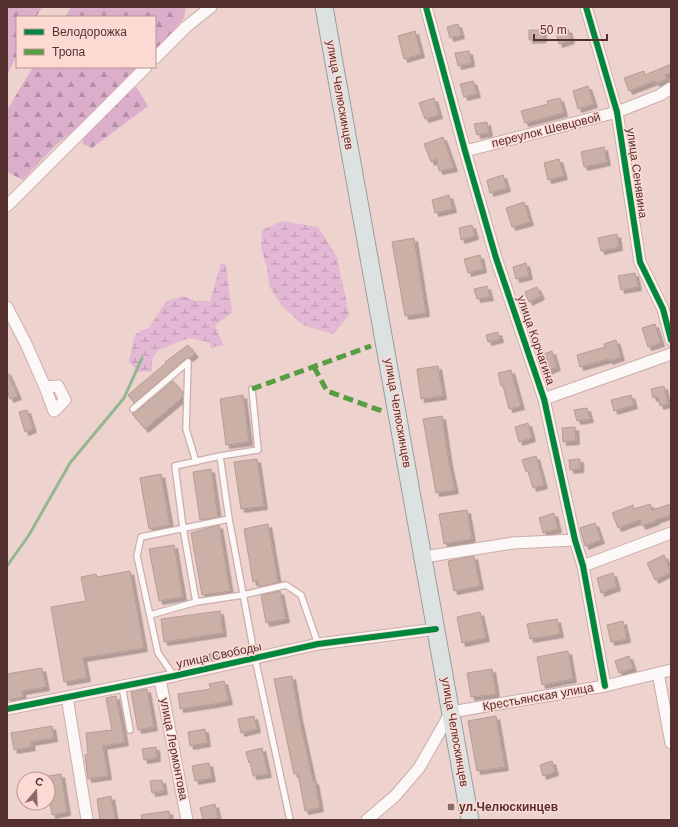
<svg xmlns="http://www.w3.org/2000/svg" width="678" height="827" font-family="Helvetica,sans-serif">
<defs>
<pattern id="forest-firs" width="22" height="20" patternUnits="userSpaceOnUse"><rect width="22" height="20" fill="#dbaecc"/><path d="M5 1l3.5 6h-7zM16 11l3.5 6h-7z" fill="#b48ea6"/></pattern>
<pattern id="wetland-marsh" width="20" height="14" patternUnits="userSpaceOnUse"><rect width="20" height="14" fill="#e3b8d4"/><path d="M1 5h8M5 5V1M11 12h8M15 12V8" fill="none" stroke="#bb96ac"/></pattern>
<filter id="shadow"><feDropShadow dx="3.5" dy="3.5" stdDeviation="0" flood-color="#0004"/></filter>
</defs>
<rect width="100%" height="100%" fill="#eed2cd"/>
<path fill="url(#forest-firs)" d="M7 7H42L36 17H17V55L7 75Z
M71 7H186L184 18 155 52V17H65Z
M33 67H143L127 86 137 88 148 106 92 148 83 144 82 132 86 120 54 147 23 180 7 172V110Z"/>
<path fill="url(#wetland-marsh)" d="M282 221 318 227 337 257 349 315 333 334 303 325 282 306 269 286 267 268 261 249 262 230Z
M221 263 226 265 232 313 215 325 223 345 211 348 209 342 189 338 158 350 152 360V371L138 372 129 361 135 335 142 330 149 328 166 301 183 296 196 301H210Z"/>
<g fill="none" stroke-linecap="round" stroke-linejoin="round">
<path stroke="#93b78e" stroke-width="3" d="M7 566 29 535 70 463 124 398 142 358"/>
</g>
<path fill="#cab0a6" stroke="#b69c93" filter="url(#shadow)" d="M458 24 461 35 450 38 447 27Z
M568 29 571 40 559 44 556 33Z
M529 30H543V39L529 40Z
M415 31 421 54 404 59 398 36Z
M469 51 471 63 458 66 455 53Z
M671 64V73L665 75 667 79 656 83 655 81 629 91 624 78 644 71 645 75Z
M473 81 477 94 464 97 460 84Z
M588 86 594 104 578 109 573 91Z
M434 98 439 115 425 119 419 103Z
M560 98 564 113 525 123 521 111 548 104 547 101Z
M487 122 489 133 477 135 474 124Z
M443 137 454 168 439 171 437 159 431 162 424 144Z
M604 147 607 162 584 167 581 152Z
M559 159 564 176 548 180 544 163Z
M503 175 507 188 490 193 487 180Z
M449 195 453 209 435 213 432 200Z
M524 202 530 222 512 227 506 208Z
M472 225 475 236 461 240 459 228Z
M617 234 619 247 601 251 598 238Z
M414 238 426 313 405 316 392 242Z
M480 255 483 269 468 273 464 259Z
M526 263 529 276 516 279 513 267Z
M635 273 638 287 621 290 618 276Z
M487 286 490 297 477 299 474 289Z
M537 287 541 296 529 302 525 292Z
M655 324 661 343 648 347 642 328Z
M498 332 500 339 488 342 486 335Z
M616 340 621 357 609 361V359L580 367 577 355 605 347 604 344Z
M188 345 195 354 189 358 185 359 134 403 128 395 166 363 165 362Z
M552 351 557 367 547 371 541 355Z
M438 366 443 396 421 399 417 369Z
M511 370 521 406 509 409 503 386H501L498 373Z
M7 371 18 396 10 399 7 391Z
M173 381 183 393V397L145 429 132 414 136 412Z
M664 386 668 404 660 406 658 397 653 398 651 389Z
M243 395 249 442 226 445 220 399Z
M631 395 634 405 614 411 611 400Z
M587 408 590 419 577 421 574 410Z
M27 410 33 429 25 432 19 412Z
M442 416 449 463 455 490 436 493 423 419Z
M528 423 532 438 519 442 515 427Z
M575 427 576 441 563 442 562 428Z
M536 456 544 485 533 488 528 471 526 472 522 460Z
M257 459 264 506 241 509 234 462Z
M580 459V469L570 470 569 460Z
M211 469 218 517 200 520 193 472Z
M161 474 170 525 149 529 140 478Z
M650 504 652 510 671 504V515L655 520 656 521 642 526 640 520 618 528 612 513 633 505 634 509Z
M467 510 472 539 444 544 439 514Z
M554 513 558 529 543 533 539 518Z
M595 523 601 540 585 546 580 528Z
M268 524 278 582 259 587 258 581 253 582 244 529Z
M219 525 230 591 202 595 191 533Z
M174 545 183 597 159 601 149 549Z
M664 555 671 572 655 580 647 563Z
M474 556 480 586 454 591 448 561Z
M130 571 144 648 83 658 87 678 64 682 51 607 86 601 81 577 96 574 97 577Z
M613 573 617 587 601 593 597 578Z
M280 591 286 619 266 623 261 595Z
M220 611 223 633 164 642 161 619Z
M480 612 486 638 462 643 457 617Z
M557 619 560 634 530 639 527 624Z
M623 621 627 639 611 642 607 625Z
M223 651 225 658 210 661 209 654Z
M568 651 573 679 542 685 537 657Z
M629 656 633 668 619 673 615 661Z
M42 668 46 687 22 691 23 697 7 700V674Z
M492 669 496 694 471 697 467 673Z
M292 676 299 717 313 781H315L320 808 305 811 298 773 294 774 274 679Z
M224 681 229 701 214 704 180 709 178 694 211 689 209 684Z
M147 689 154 727 138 730 131 692Z
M116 696 125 742 103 746 108 776 88 779 85 755 88 754 86 733 112 730 106 698Z
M254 716 257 729 241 733 238 719Z
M496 716 505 767 477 771 468 721Z
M52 726 54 738 31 742 32 747 14 750 11 733Z
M205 729 207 743 190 746 188 732Z
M156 747 157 758 144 760 142 749Z
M262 748 268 774 253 776 250 762 249 763 246 752Z
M552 761 555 772 543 776 540 765Z
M209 763 212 778 195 781 192 766Z
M61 774 67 812 52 815 48 790V776Z
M162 780 164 791 152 793 150 781Z
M111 796 115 820H100L97 799Z
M215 804 218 818 203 820 200 808Z
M169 811 170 820H142L141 815Z"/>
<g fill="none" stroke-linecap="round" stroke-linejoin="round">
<defs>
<path id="service" d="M133 409 188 362 186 429 196 462
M220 456 258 450 252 389
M196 602 243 595 286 585 301 595 318 644
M150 615 196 602 183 528 175 466 220 456 229 519
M174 676 158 653 137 556 141 537 229 519 255 658 290 820
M122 686 130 730"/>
<path id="minor" d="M426 7 465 151 496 258 544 399 575 540 583 566 605 686
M586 7 617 112 640 262 663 309 671 340
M155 58 186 27 211 7
M465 151 617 112 660 95 671 88
M7 206 146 67
M7 307 27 346 45 387 58 386 65 400 54 411 45 387
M544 399 671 354
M424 557 513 543 575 540
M583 566 671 533
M658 673 671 743
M160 679 187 820
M67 697 87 820
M7 709 174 676 318 644 436 629
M367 820 395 796 419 768 451 712 605 686 671 670"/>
<path id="primary" d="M324 7 470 820"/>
</defs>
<use href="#service" stroke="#caaeab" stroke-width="8"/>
<use href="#minor" stroke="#caaeab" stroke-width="13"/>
<use href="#primary" stroke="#9b9e9e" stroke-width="19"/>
<use href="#service" stroke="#fcf8f8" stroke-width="5.5"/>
<use href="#minor" stroke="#fcf8f8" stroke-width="11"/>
<use href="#primary" stroke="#dce2e2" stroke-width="17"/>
<path stroke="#579e42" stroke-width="5" stroke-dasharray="10 5" stroke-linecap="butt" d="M314 367 327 391 382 411
M252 389 371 346"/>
<defs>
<path id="cycleway" d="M426 7 465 151 496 258 544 399 575 540 583 566 605 686
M586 7 617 112 640 262 663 309 671 340
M7 709 174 676 318 644 436 629"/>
</defs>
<use href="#cycleway" stroke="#fdd9d4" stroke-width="8"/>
<use href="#cycleway" stroke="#00873e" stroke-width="6"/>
</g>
<rect fill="#8a6966" stroke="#fdd9d4" stroke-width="1.5" x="447" y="803" width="8" height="8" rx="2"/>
<g text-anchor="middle" stroke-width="3" stroke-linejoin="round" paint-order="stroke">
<g font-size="12" fill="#54312e" stroke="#fdd9d4">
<text transform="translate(340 95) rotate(80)" y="4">улица Челюскинцев</text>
<text transform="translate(546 130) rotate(-14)" y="4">переулок Шевцовой</text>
<text transform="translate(637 173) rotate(82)" y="4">улица Сенявина</text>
<text transform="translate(536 340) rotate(71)" y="4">улица Корчагина</text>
<text transform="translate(398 413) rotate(80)" y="4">улица Челюскинцев</text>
<text transform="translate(219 655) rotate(-12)" y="4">улица Свободы</text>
<text transform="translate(538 697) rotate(-10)" y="4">Крестьянская улица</text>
<text transform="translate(455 732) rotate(80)" y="4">улица Челюскинцев</text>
<text transform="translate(174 749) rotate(79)" y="4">улица Лермонтова</text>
</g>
<g font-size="12" font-weight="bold" fill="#54312e" stroke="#fdd9d4" text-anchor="start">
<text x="459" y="811">ул.Челюскинцев</text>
</g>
</g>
<rect width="678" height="827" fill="none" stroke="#54312e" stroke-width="16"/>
<rect x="16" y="16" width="140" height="52" fill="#fdd9d4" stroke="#b99692"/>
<rect x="24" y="29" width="20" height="6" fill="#00873e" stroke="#b99692"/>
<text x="52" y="36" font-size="12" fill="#54312e">Велодорожка</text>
<rect x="24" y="49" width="20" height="6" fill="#579e42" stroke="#b99692"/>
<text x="52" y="56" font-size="12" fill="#54312e">Тропа</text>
<g transform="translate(36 791) rotate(19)"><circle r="19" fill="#fdd9d4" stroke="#b99692"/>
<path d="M0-3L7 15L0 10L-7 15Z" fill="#8a6966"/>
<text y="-6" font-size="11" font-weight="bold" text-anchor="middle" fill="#54312e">С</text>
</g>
<path d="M534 34v6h73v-6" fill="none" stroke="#54312e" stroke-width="2"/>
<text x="540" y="34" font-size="12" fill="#54312e" stroke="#fdd9d4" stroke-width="3" paint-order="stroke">50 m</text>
</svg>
